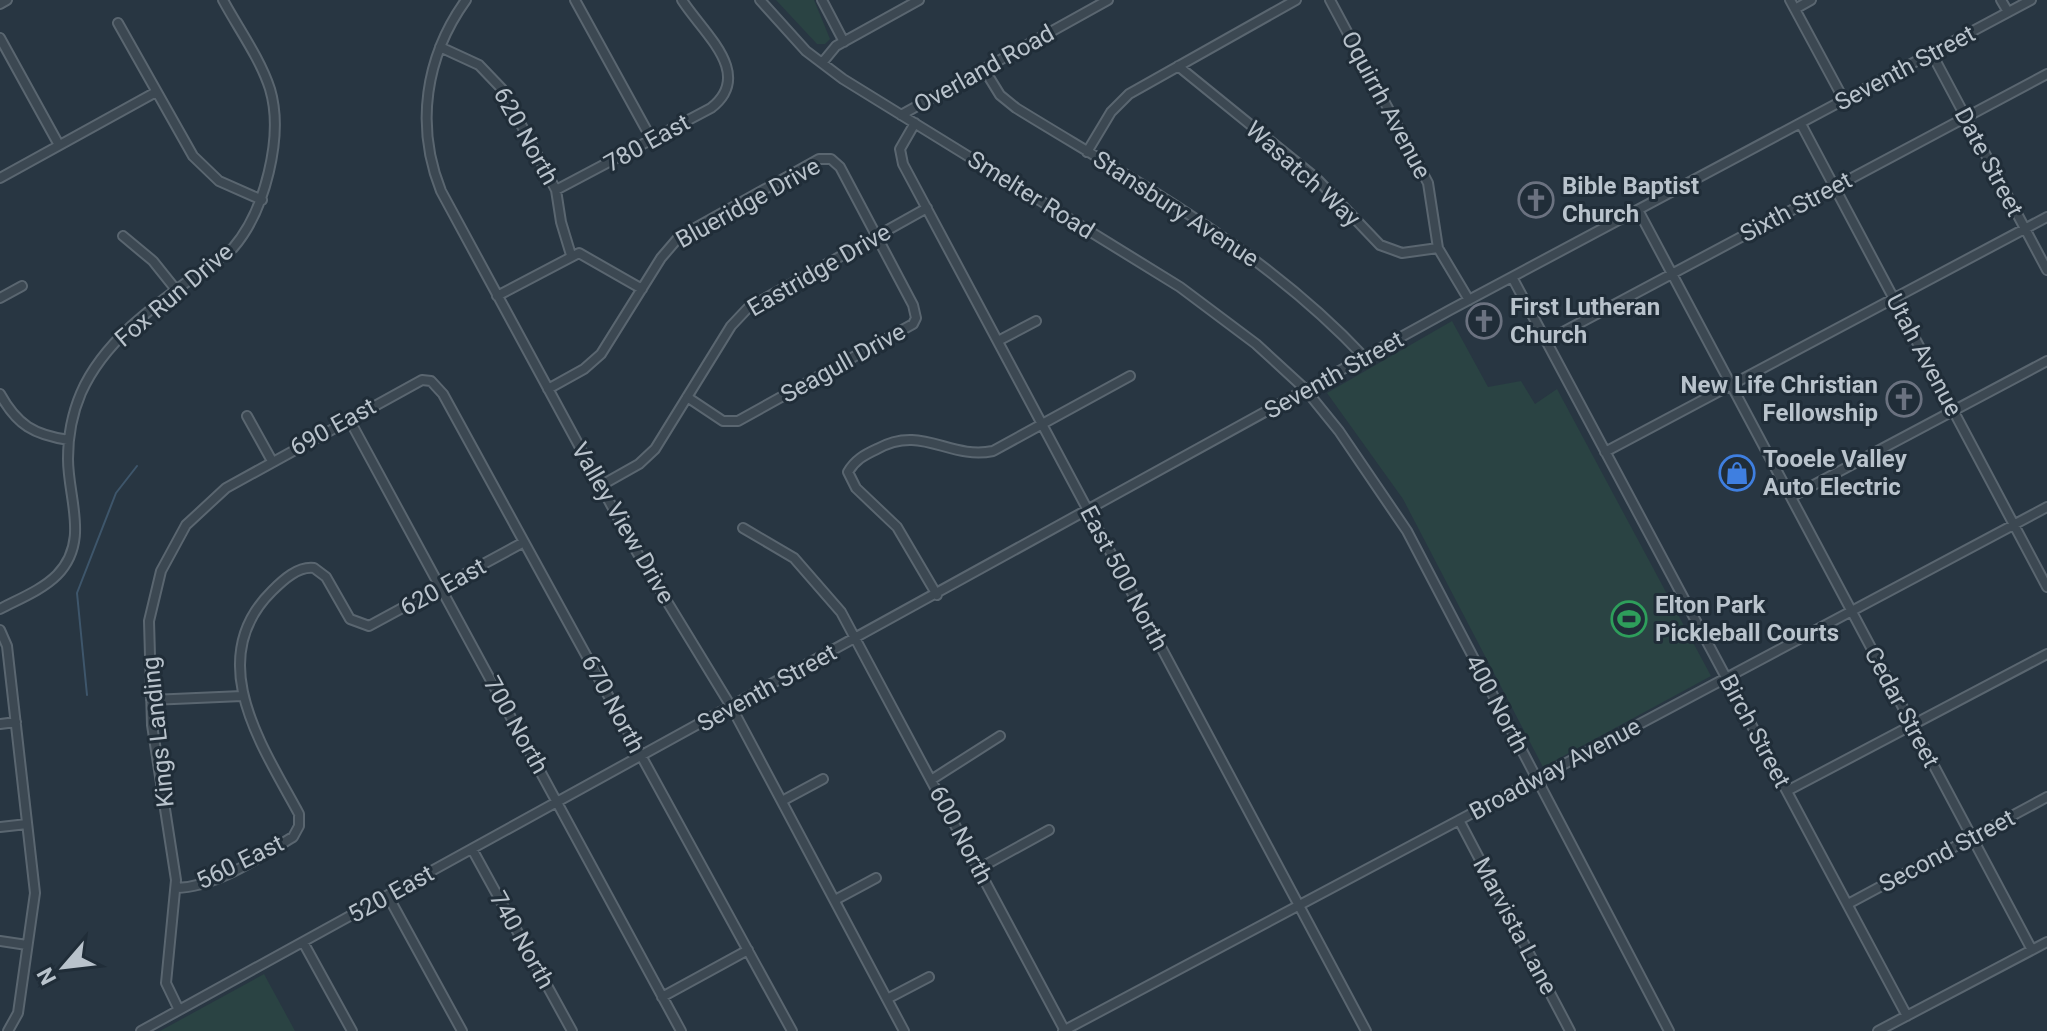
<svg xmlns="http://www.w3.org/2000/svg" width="2047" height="1031" font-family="Roboto,sans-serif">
<rect width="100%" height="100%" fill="#283642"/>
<path fill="#2a4343" d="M776 0H814L830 39 825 44H817Z
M1452 321 1488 387 1521 381 1535 404 1557 389 1711 676 1543 767 1403 499 1327 393Z
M264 974 295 1031H160Z"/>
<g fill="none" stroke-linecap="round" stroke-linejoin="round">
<path stroke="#3e566b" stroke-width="2" d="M87 695 77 593 116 493 137 466"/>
<defs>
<path id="minor" d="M466 0C425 57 415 126 441 191L635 549 732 708 904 1031
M575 0 652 140
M760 0 806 51 843 79 1180 287 1256 344 1305 389 1339 431 1407 531 1669 1031
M822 0 844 42
M1330 0 1428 183 1438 248 1469 300
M1790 0 1844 100
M2001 0 2008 12
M0 4 7 0
M1795 9 1811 0
M118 23 193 156 219 181 262 200
M0 38 59 145
M440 47 479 65 502 89 556 190 561 222 571 255
M1932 54 2047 270
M822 63 836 46 919 0
M1178 66 1316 178 1380 245 1402 253 1438 248
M984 69 1000 95 1016 108C1138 183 1265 251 1364 357
M901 115 1108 0
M915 123 900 149 903 164 1366 1031
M1801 124 2047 587
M1087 152 1111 112 1129 94 1296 0
M0 178 156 92
M556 190 711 108C755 74 703 33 682 0
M1638 210 2032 950
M123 236 153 261 177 291
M1512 277 1907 1016
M497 296 579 253 642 289
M0 298 22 286
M998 341 1036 321
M1546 341 2047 74
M548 389 584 369 601 354 661 258 679 237 819 159H831L840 167 913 305 916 318 913 324 738 421H723L687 397
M0 394C17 425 34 435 69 440
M247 416 272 461
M349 419 681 1031
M1605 452 2047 217
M600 486 639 464 655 449 731 326 748 308 927 208
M1791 497 2047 361
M743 528 794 558 841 612 1065 1031
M937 595 897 527 856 488 848 472C855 460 864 455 877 449 922 424 949 460 993 451L1130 376
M0 609C19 599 42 590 57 575 90 541 68 499 68 459 68 436 72 414 81 393 109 329 179 290 233 248 265 211 284 136 270 89 260 58 238 28 223 0
M0 630 7 646 35 893 18 1013 8 1031
M151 700 242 696
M0 724 16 722
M931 780 1000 736
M1787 791 2047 654
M782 801 823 779
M1459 820 1570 1031
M0 827 27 824
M472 849 572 1031
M978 869 1049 830
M176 888C217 887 258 858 293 837L299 826V814C263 747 202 660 272 591 283 580 298 566 314 568L326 577 350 619 369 626 524 542
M388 896 462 1031
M835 900 876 878
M1848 904 2047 797
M0 941 27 945
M303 942 352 1031
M662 997 748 950
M887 999 929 977
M179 1010 166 983 176 880 152 725 149 621 161 571 186 525 226 488 422 380 431 381 443 394 792 1031
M141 1031 1450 310 2031 0
M1063 1031 2047 507
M1878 1031 2047 942"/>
</defs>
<use href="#minor" stroke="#5a6670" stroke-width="12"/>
<use href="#minor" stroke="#3c4852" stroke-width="8"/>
</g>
<defs>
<symbol id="church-ring" viewBox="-11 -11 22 22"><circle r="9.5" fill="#202d38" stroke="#6b7280" stroke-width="1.5"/><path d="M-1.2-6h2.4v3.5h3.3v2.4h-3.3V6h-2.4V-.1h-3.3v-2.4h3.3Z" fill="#6b7280"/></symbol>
<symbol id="shop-ring" viewBox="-11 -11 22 22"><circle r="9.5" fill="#202d38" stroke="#3f7fe0" stroke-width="1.5"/><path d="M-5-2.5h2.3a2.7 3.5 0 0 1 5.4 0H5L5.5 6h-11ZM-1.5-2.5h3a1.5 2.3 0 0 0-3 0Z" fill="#3f7fe0"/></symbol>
<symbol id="stadium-ring" viewBox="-11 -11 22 22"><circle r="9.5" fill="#202d38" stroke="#2e9e5b" stroke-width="1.5"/><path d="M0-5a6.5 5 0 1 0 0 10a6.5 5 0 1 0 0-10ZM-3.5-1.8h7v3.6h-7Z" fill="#2e9e5b"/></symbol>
</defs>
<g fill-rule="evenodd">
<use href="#church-ring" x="1516" y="180" width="40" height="40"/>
<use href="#church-ring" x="1464" y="301" width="40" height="40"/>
<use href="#church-ring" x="1884" y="379" width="40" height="40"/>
<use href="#shop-ring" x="1717" y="453" width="40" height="40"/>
<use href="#stadium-ring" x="1609" y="599" width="40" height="40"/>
</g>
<g text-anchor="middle" stroke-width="6" stroke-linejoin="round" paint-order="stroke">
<g font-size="24" fill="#b9c3cc" stroke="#202d38">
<text transform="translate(1905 68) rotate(-28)" y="8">Seventh Street</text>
<text transform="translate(984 69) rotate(-29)" y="8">Overland Road</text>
<text transform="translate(1386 105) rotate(62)" y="8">Oquirrh Avenue</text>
<text transform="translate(526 136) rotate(61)" y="8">620 North</text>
<text transform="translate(647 143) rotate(-29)" y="8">780 East</text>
<text transform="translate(1989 162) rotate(62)" y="8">Date Street</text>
<text transform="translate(1303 174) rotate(42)" y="8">Wasatch Way</text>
<text transform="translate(1031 195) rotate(32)" y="8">Smelter Road</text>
<text transform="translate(748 203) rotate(-29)" y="8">Blueridge Drive</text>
<text transform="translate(1796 207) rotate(-28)" y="8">Sixth Street</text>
<text transform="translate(1176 209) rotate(33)" y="8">Stansbury Avenue</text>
<text transform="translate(819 270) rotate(-30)" y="8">Eastridge Drive</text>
<text transform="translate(174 295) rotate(-40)" y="8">Fox Run Drive</text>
<text transform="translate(1924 355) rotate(62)" y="8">Utah Avenue</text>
<text transform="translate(843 363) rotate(-29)" y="8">Seagull Drive</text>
<text transform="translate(1334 375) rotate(-29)" y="8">Seventh Street</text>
<text transform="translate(333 427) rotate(-29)" y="8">690 East</text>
<text transform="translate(623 523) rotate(60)" y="8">Valley View Drive</text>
<text transform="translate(1124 578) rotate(62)" y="8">East 500 North</text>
<text transform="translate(443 587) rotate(-29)" y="8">620 East</text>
<text transform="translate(767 688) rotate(-29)" y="8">Seventh Street</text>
<text transform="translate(613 704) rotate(62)" y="8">670 North</text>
<text transform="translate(1497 704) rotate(62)" y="8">400 North</text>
<text transform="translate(1902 707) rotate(62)" y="8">Cedar Street</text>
<text transform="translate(516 725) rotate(61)" y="8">700 North</text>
<text transform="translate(1755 731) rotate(62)" y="8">Birch Street</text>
<text transform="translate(158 732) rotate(-96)" y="8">Kings Landing</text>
<text transform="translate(1555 769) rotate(-28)" y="8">Broadway Avenue</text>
<text transform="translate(961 835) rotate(62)" y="8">600 North</text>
<text transform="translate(1947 851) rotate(-28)" y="8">Second Street</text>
<text transform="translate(240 862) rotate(-26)" y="8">560 East</text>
<text transform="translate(391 894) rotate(-29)" y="8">520 East</text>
<text transform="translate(1515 926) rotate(62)" y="8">Marvista Lane</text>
<text transform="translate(522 940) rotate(61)" y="8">740 North</text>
</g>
<g font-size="24" font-weight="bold" fill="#b9c3cc" stroke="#202d38" text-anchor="start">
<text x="1562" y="194">Bible Baptist<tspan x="1562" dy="28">Church</tspan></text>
<text x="1510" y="315">First Lutheran<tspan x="1510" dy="28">Church</tspan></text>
<text x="1878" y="393" text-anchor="end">New Life Christian<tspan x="1878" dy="28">Fellowship</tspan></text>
<text x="1763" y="467">Tooele Valley<tspan x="1763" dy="28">Auto Electric</tspan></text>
<text x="1655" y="613">Elton Park<tspan x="1655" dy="28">Pickleball Courts</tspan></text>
</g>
</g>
<g transform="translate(64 967) rotate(242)" stroke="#202d38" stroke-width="6" paint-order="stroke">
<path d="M0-6L14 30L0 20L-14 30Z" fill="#b9c3cc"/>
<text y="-12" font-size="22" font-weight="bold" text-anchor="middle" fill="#b9c3cc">N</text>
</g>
</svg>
